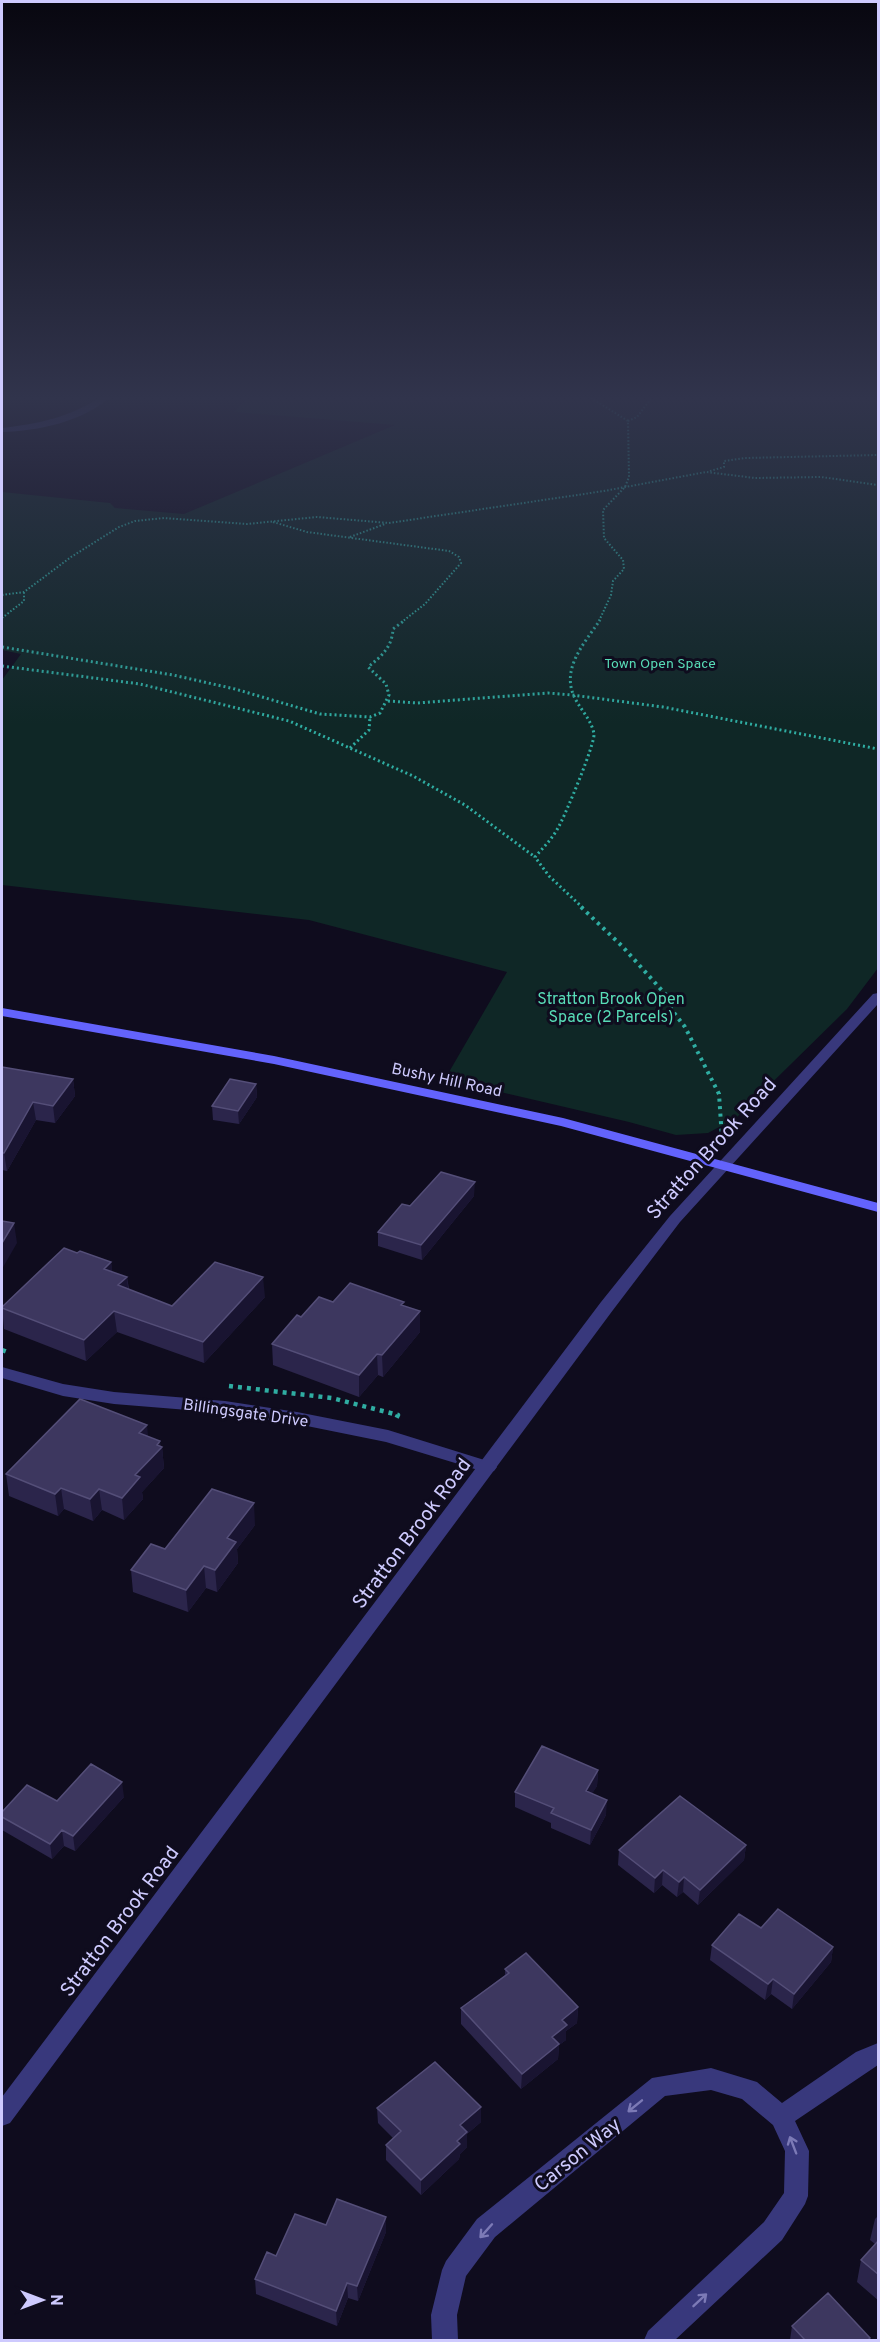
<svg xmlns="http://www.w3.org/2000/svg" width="880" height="2342" font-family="Overpass,sans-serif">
<rect width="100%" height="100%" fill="#0f0c1e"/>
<path fill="#0f2726" d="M250 396H878V968L847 1009 736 1118 708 1133 676 1135 629 1122 445 1079 507 972 309 920 2 885V680L21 654 2 650V492L110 503 115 508 184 514 395 425 234 412Z"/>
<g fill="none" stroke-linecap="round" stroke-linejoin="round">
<path stroke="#2fada2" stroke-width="2" stroke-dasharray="1.5 2" stroke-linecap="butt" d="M588 396 628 421 629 477 625 487 603 510 604 538 623 560 624 569 613 581 611 595 599 621
M628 421 637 417 653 396
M710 471 724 467V461L745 458 878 455
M273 522 307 532 449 551 459 557 461 563 425 604 403 621
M350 537 385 524
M2 595 24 592 71 557 119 527 135 521 164 518 247 524 317 517 389 523 604 491 706 472 755 478 821 477 878 485
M2 618 24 601V592"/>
<path stroke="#2fada2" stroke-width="3" stroke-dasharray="2 3" stroke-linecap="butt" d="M2 647 173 675 235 689 320 714 370 717 380 713 389 695 386 684 368 667C382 656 392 647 393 629L405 620
M2 666 140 684 289 721 413 776 465 805 535 857
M388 701 417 703 548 693 572 695 663 707 878 749
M350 748 369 730 370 717
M583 908 549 876 535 857C543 848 552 839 558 828 565 816 595 744 594 734 592 722 583 712 577 702 558 671 584 644 600 620"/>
<path stroke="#2fada2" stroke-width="4" stroke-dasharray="3 4.5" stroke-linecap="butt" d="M581 907 622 946 667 996 671 1009 685 1027 719 1094 722 1138"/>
<path stroke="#2fada2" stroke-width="4.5" stroke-dasharray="4 5" stroke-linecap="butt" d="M2 1350 10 1353
M229 1386 332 1398 398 1415 396 1419"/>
<path fill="#38387c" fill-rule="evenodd" d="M102 396H111C83 422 38 431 2 432V428C38 424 71 417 102 396Z
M2 1367 63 1384 114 1392 225 1401 297 1412 388 1430 494 1463 497 1467 494 1471 488 1473 386 1442 297 1424 225 1413 114 1404 63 1396 2 1378Z
M878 2043V2065L795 2121 809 2151 808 2196 805 2204 782 2240 675 2340H644L648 2331 764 2222 784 2193 785 2151 773 2125 742 2099 711 2090 665 2096 495 2237 466 2276 457 2315 458 2340H432L431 2315 442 2270 446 2261 477 2219 652 2078 711 2068 757 2082 782 2103 856 2052Z"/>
<path fill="#38387c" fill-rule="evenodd" d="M878 993V1004L680 1222 613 1310 10 2123 2 2126V2097L601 1302 670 1216 873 994Z"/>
<path fill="#6363fc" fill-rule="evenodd" d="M2 1008 274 1056 563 1118 878 1203V1212L561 1126 274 1064 2 1016Z"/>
</g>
<path fill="#2b254b" d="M2 1067 73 1079 75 1096 55 1123 36 1120 7 1171 2 1170Z
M256 1084 257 1097 239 1124 213 1120 212 1106Z
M474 1196 422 1260 378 1246V1232L410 1206Z
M111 1262 112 1272 127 1277 129 1289 172 1306 265 1297 204 1363 117 1332 86 1361 4 1329 2 1307Z
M333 1302 404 1306 420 1332 383 1377 378 1375 359 1397 273 1365 272 1344Z
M148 1437 160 1441V1446L162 1447 164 1468 142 1492 143 1499 124 1520 102 1510 93 1521 64 1509 58 1516 9 1496 6 1474Z
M255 1525 237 1549 238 1563 217 1592 206 1588 188 1612 133 1592 131 1570 165 1549Z
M598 1770 597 1786 592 1793 606 1815 590 1845 551 1828V1823L515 1807V1792Z
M124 1797 75 1851 64 1846 52 1859 2 1830V1812L57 1801Z
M746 1845 744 1860 698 1905 683 1892 677 1897 662 1885 654 1893 618 1865 619 1850Z
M761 1928 833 1947 831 1962 792 2009 771 1994 765 2000 710 1960 712 1945Z
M505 1969 578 2007 577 2023 566 2031V2040L559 2045 558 2059 521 2089 461 2024V2008L505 1975Z
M377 2108 481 2122 467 2134V2147L460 2154 459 2159 421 2195 386 2160V2145L393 2138 378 2123Z
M879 2215V2301L857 2282 861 2260 875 2244 870 2240 875 2219Z
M326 2225 386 2232 358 2301 348 2298 337 2326 256 2294 255 2279 276 2256Z
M792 2326 870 2340H790Z"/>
<path fill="#191431" d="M73 1079 75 1096 55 1123 53 1106Z
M256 1084 257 1097 239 1124 238 1111Z
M33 1102 36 1120 7 1171 4 1153Z
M475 1182 474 1196 422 1260 421 1245Z
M14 1223 17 1243 2 1269V1243Z
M111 1262 114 1282 104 1269Z
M127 1277 129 1298 118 1285Z
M263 1277 265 1297 204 1363 203 1342Z
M114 1311 117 1332 86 1361 84 1340Z
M420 1311V1332L383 1377 382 1355Z
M377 1354 378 1375 359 1397V1375Z
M147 1425 149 1446 139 1433Z
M160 1441 161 1448 162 1447 164 1468 142 1492 143 1499 124 1520 122 1498 135 1475Z
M61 1488 64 1509 58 1516 55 1494Z
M99 1489 102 1510 93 1521 90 1499Z
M254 1503 255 1525 237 1549 238 1563 217 1592 215 1570 227 1538Z
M204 1566 206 1588 188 1612 186 1590Z
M598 1770 597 1786 585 1806 586 1791Z
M122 1782 124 1797 75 1851 73 1836Z
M607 1800 606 1815 590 1845 591 1830Z
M62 1830 64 1846 52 1859 50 1844Z
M746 1845 744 1860 698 1905 700 1890Z
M663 1870 662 1885 654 1893 655 1878Z
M684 1877 683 1892 677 1897 679 1882Z
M833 1947 831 1962 792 2009 794 1994Z
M773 1979 771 1994 765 2000 768 1984Z
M578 2007 577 2023 566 2031V2040L559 2045 558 2059 521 2089 522 2074 552 2037 562 2020Z
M481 2107V2122L467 2134V2147L460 2154 459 2159 421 2195V2180L457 2141 460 2125Z
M386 2217V2232L358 2301 357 2286Z
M347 2283 348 2298 337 2326 336 2311Z"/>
<path fill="#3d375f" stroke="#544e78" stroke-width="1.5" d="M2 1067 73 1079 53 1106 33 1102 4 1153H2Z
M230 1079 256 1084 238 1111 212 1106Z
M441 1172 475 1182 421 1245 378 1232 402 1204 410 1206Z
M2 1221 14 1223 2 1243Z
M64 1248 77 1253 80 1251 111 1262 104 1269 127 1277 118 1285 172 1306 215 1262 263 1277 203 1342 114 1311 84 1340 2 1308V1307Z
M350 1283 404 1302 401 1305 420 1311 382 1355 377 1354 359 1375 272 1344 297 1315 301 1317 319 1297 333 1302Z
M80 1399 147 1425 139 1433 160 1441 157 1445 162 1447 135 1475 140 1477 122 1498 99 1489 90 1499 61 1488 55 1494 6 1474Z
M212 1489 254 1503 227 1538 236 1542 215 1570 204 1566 186 1590 131 1570 151 1544 165 1549Z
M542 1746 598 1770 586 1791 607 1800 591 1830 551 1813 554 1808 515 1792Z
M91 1764 122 1782 73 1836 62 1830 50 1844 2 1817V1812L27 1785 57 1801Z
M680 1796 746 1845 700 1890 684 1877 679 1882 663 1870 655 1878 619 1850Z
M778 1909 833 1947 794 1994 773 1979 768 1984 712 1945 739 1914 761 1928Z
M526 1953 578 2007 562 2020 567 2025 552 2037 559 2044 522 2074 461 2008 509 1973 505 1969Z
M435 2062 481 2107 460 2125 467 2132 457 2141 460 2144 421 2180 386 2145 401 2131 377 2108Z
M337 2199 386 2217 357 2286 347 2283 336 2311 255 2279 267 2252 276 2256 295 2214 326 2225Z
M879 2240V2275L861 2260Z
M828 2293 870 2338 868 2340H804H805L792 2326Z"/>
<defs><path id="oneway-shaft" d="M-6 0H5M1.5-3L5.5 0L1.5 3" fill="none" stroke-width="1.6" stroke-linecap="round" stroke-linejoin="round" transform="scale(1.5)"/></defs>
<g stroke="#7c7ab6">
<use href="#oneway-shaft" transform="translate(635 2106) rotate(141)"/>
<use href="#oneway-shaft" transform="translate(793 2145) rotate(-111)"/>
<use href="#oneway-shaft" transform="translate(486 2231) rotate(132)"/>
<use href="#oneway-shaft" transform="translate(700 2300) rotate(-43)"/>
</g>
<linearGradient id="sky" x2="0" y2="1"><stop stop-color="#080710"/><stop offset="0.55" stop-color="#31344c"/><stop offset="1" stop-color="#31344c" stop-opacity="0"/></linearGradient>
<rect width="880" height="724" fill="url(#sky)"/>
<g text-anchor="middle" stroke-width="6" stroke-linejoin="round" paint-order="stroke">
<g font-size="14" fill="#58dcb7" stroke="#0f0c1e">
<text x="660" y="668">Town Open Space</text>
</g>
<g font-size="16" fill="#58dcb7" stroke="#0f0c1e">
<text x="611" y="1004">Stratton Brook Open<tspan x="611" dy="18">Space (2 Parcels)</tspan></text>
</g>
<g font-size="16" fill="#cecafe" stroke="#0f0c1e">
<text transform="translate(447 1079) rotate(12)" y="6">Bushy Hill Road</text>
<text transform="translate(246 1412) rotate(8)" y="6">Billingsgate Drive</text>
</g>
<g font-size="20" fill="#cecafe" stroke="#0f0c1e">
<text transform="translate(711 1148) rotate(-48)" y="7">Stratton Brook Road</text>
<text transform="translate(411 1533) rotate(-53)" y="7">Stratton Brook Road</text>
<text transform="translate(119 1921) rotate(-53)" y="7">Stratton Brook Road</text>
<text transform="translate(577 2154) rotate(-39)" y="7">Carson Way</text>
</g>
</g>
<rect width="880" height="2342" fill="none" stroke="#cecafe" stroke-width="6"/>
<g transform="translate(42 2300) rotate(90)" stroke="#0f0c1e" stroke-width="4.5" paint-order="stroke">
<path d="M0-4.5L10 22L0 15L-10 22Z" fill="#cecafe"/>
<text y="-9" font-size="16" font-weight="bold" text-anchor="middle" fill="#cecafe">N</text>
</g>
</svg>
